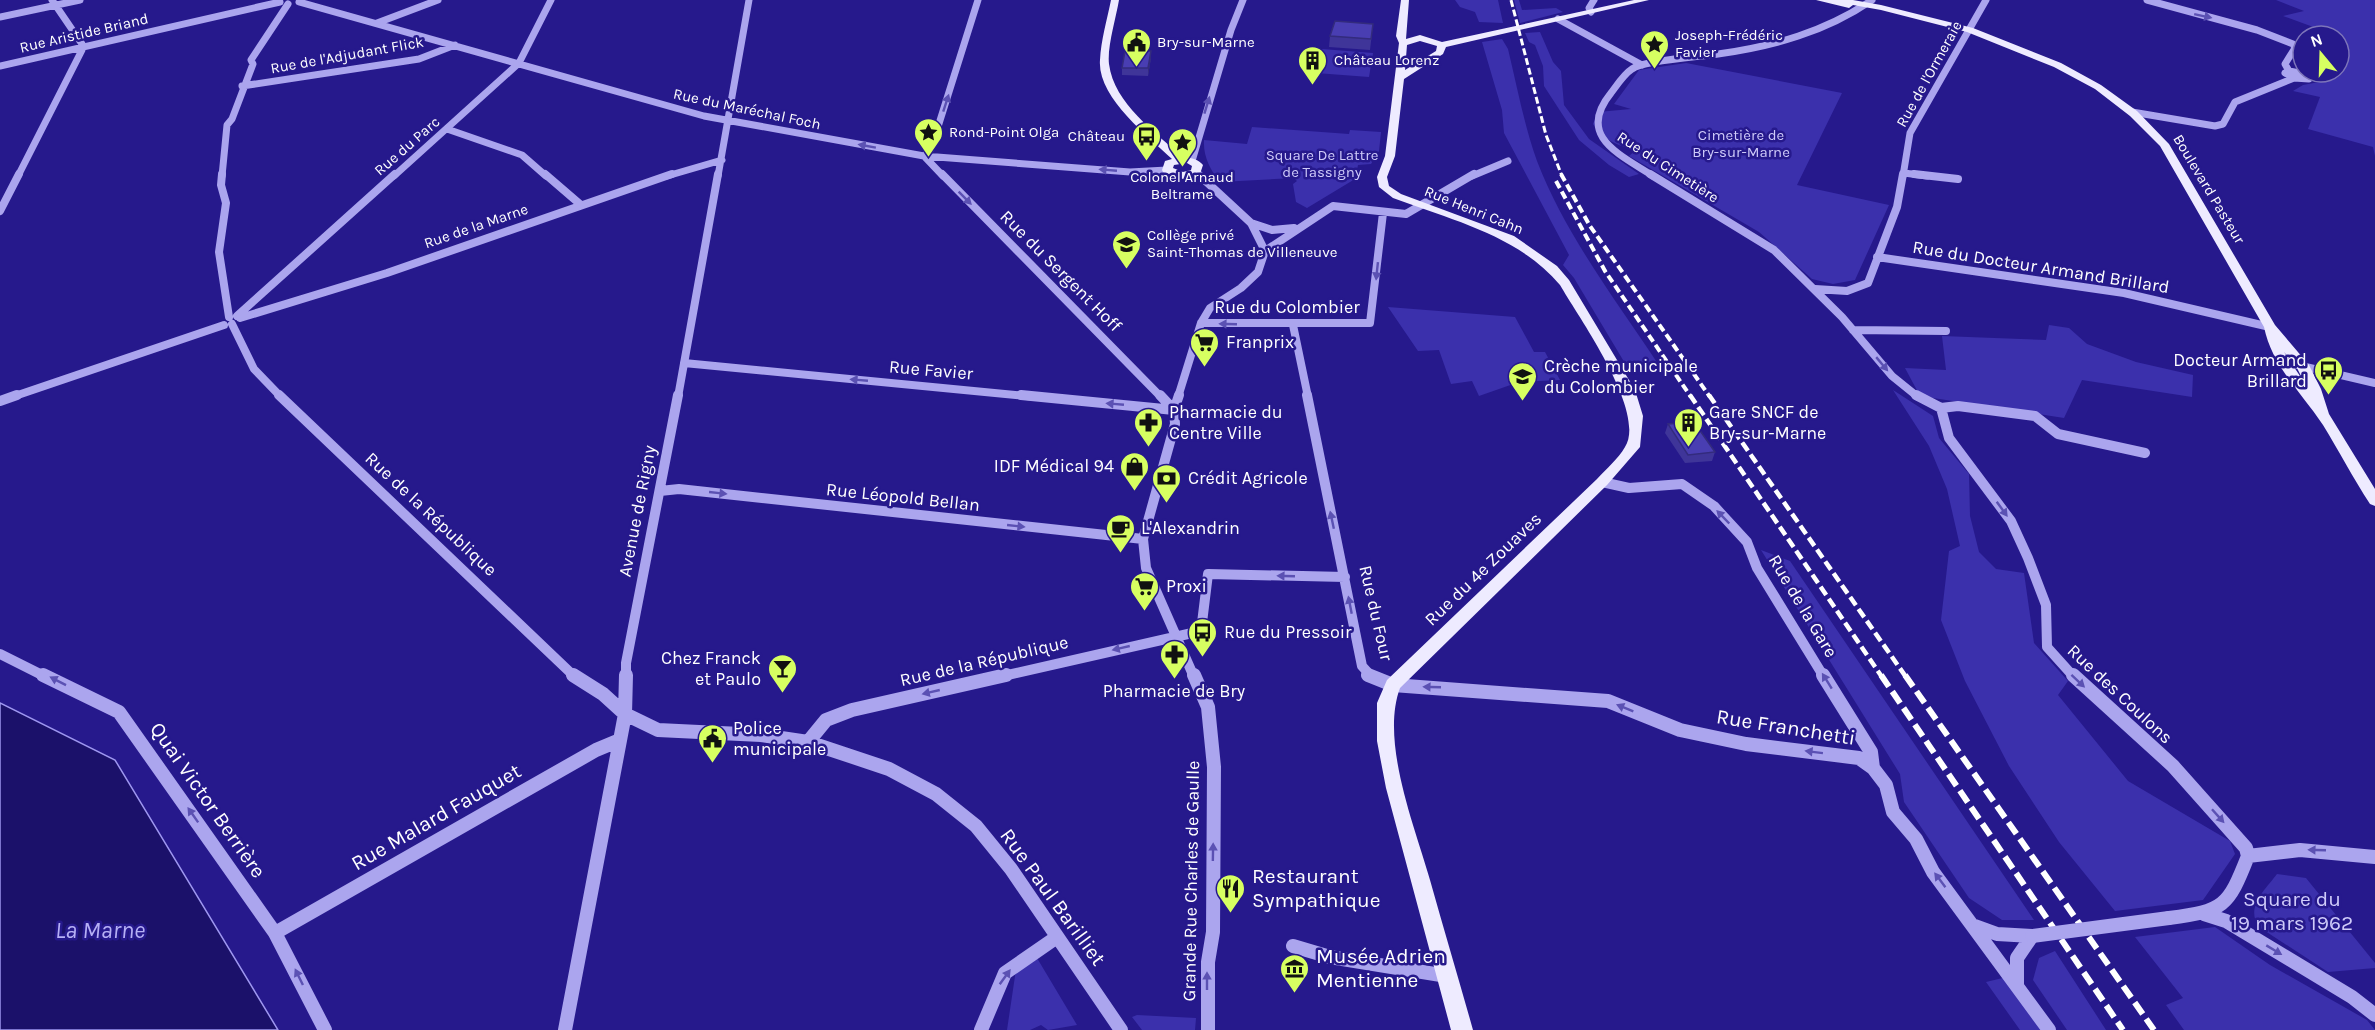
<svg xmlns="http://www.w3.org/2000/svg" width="2375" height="1030" font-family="Karla,sans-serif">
<rect width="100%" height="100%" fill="#26198c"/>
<path fill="#3b30ac" d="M1455 0H1498L1503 23 1479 22 1475 12 1460 7Z
M1514 0H1519L1522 10 1556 8 1563 12 1520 23Z
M2276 0H2375V156L2373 147 2308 129 2320 97 2293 91 2303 85 2319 82 2317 75 2308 72H2339V36H2313L2316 28 2283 16 2304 11Z
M1540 32 1553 62 1561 71 1564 105 1589 139 1639 174 1629 177 1609 165 1579 140 1544 86 1543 66 1535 45 1529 42 1525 33Z
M1502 39 1508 49C1517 86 1524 125 1537 161 1566 236 1616 300 1660 367L1629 370 1574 278 1563 265 1569 255 1504 133 1502 110 1482 42Z
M1322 49 1373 53 1369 77 1316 73Z
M1686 63 1842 93 1797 185 1889 205 1855 280 1833 284 1812 279 1759 232 1629 156 1636 150C1616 145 1605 141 1593 124L1598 112 1631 109 1614 104 1639 70Z
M1252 127 1349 134 1350 130 1381 132 1379 151 1371 164 1358 165 1355 179 1307 208 1296 202 1293 184 1297 181 1294 178 1220 182C1210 170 1203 156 1204 140L1247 144Z
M1388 307 1515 317 1534 352H1545L1560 380 1519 382 1479 396 1472 381 1451 384 1439 350 1418 351Z
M2049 325 2069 328 2087 344 2136 362 2193 375 2192 397 2082 380 2064 418 1920 396 1905 368 1946 370 1942 336 2046 340Z
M1893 390 1933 416 1939 438 1969 474 1970 516 1979 552 1996 569 2024 573 2034 643 2068 681 2058 695 2128 781 2230 841 2235 854 2203 900 2115 911 2059 842 2009 766 1965 681 1941 620 1949 551 1960 546 1947 489 1929 446Z
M1761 550 1790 561 2034 920H2002L1969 898 1904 802 1900 774Z
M2277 874 2306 878 2375 963V968L2328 972 2259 927C2245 907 2265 890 2277 874Z
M2215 927 2270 965 2367 1020 2375 1030H2184L2166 1005 2183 998 2135 937Z
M2055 951 2106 1030H2067L2033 980 2039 958Z
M1034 953 1077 1025 1048 1030 1041 1025 1030 1030H1007L1018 956Z
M2011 976 2049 1030H2020L1986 982Z
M1137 1015 1196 1018 1195 1030H1142L1132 1017Z"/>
<path fill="#1b116a" stroke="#9e97f0" stroke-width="1.5" d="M0 703 115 760 278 1030H0Z"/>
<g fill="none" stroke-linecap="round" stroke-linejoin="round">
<path stroke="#aba5ee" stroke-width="7" d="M2147 0 2257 30 2293 44 2295 48 2285 64 2289 71
M299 2 704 116 924 156 1130 172 1167 170
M1591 12 1589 8 1594 0
M0 17 80 0
M1558 19 1642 65
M377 23 438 0
M0 66 280 2
M2289 71 2305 74 2309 79 2294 78 2285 73Z
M242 86 419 59 455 45
M2132 112 2215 126 2223 124 2235 102 2294 78
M447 129 522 155 546 176
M924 156 943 176
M924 156 931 149 978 0
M1192 161 1231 30 1243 0
M1196 172 1200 176
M1904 173 1927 176
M18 176 82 50V44L52 0
M222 176 227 125 232 119 253 64 251 60 288 4
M394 176 519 63 551 0
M667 176 722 160
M718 176 749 0
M1472 176 1508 161
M1653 176C1619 154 1576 136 1611 93 1617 85 1624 74 1632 69 1645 60 1700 57 1718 54 1774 46 1825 32 1872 0
M1903 176 1910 133 1986 0"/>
<path stroke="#aba5ee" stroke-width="8" d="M222 174 221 185 226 203 219 252 229 317
M545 174 581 205
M942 174 1161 397
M1198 174 1251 223 1265 251
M1650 174 1774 250 1842 317 1892 376 1918 397
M1914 174 1958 179
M0 211 19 174
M1251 223 1272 230 1294 228
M1877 257 2124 293 2270 327
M1815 289 1847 291 1868 283 1897 207 1903 174
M237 316 395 174
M240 318 387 273 672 174
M1201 323H1370L1383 213
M232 324 254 369 281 397
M1293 325 1308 397
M1853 330 1946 331
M2285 362 2375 383
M684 363 1036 397
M12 397 224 325
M678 397 718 174
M1178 397 1201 323 1210 308 1241 288 1258 272 1265 251 1333 206 1406 214 1474 174"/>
<path stroke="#aba5ee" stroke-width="10" d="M279 395 575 677
M1021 395 1174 410
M1160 395 1174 410
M1179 395 1174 410 1175 424 1143 539 1146 568 1194 677
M1307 395 1362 666 1372 677
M1916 395 1941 408 1949 438 2011 521 2028 558 2046 605 2047 647 2074 677
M0 401 17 395
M1941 408 1958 406 2035 416 2058 434 2145 453
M1602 482 1629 488 1682 484 1714 506 1747 542 1757 568 1824 677
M660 491 679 489 1143 539
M0 654 46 677
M626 677V663L678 395
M999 677 1201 631 1208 574 1345 577"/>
<path stroke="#aba5ee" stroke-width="14" d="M43 675 119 712 275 933 325 1030
M573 675 603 694 625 714 658 730 761 735 808 742 889 769 936 794 976 826 1011 869 1121 1030
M1194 675 1208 707 1214 767 1213 932 1208 962V1030
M1368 675 1393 685 1608 701 1680 730 1746 744 1859 758 1873 768 1886 785 1893 812 1916 839 1933 872 2049 1030
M1823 675 1871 752 1873 768
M2073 675 2173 766 2246 848 2248 856
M808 742 826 720 852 710 1006 675
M2204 914 2226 921 2352 997 2375 1015
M2169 918C2224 911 2228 907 2248 856L2300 850 2375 857
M1975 926 1997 934 2032 936
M275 933 596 750 620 740
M1293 946 1330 957 1447 976
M2017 985V958L2032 936
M565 1030 625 714 626 675
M981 1030 1005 973 1057 937"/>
<path fill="#eeebff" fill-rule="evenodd" d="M1111 0H1119C1116 18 1107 47 1109 64 1114 104 1156 132 1183 158 1190 157 1198 159 1203 165L1200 174 1183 179 1163 172 1162 170 1165 161 1172 159C1148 136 1097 97 1100 60 1101 40 1107 20 1111 0ZM1187 163 1192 166 1191 170 1183 172 1173 168 1174 165Z
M1401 0H1409L1406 39 1420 35 1442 42 1634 0H1649L1446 47 1443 54 1404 79 1395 156 1387 177 1389 186 1401 194 1514 236 1557 266 1569 280 1635 390 1643 416 1640 447 1607 485 1400 688C1380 742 1415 827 1430 880 1444 930 1459 980 1473 1030H1451L1386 788 1377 741V703L1387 680 1597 479C1606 469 1618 459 1625 447 1647 412 1579 318 1560 285 1518 235 1451 220 1393 198L1379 187 1377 177 1385 156 1399 43 1396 36ZM1420 41 1437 46 1436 51 1405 70 1407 45Z
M1816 0H1853L1881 5 1973 28 2061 63 2101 85 2137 111 2169 144 2275 325 2309 365 2321 389 2329 414 2375 489V506L2370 504C2353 478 2339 451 2323 425 2301 392 2272 366 2264 327L2160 146 2130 116 2095 89 2054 67 1967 32 1881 10 1853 5 1849 8ZM2284 352 2296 366 2304 382Z"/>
<path stroke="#fff" stroke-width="3" stroke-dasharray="7 3" stroke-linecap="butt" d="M1511 0 1546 135 1562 176"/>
<path stroke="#fff" stroke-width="4" stroke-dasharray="8 4" stroke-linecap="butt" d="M1561 174 1590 226 1710 397
M1556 181 1605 271 1691 397"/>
<path stroke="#fff" stroke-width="4.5" stroke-dasharray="10 4.5" stroke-linecap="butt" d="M1690 395 1882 677
M1709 395 1906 677"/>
<path stroke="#fff" stroke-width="6" stroke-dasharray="14 6" stroke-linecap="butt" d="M1881 675 2123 1030
M1905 675 2154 1030"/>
<path stroke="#aba5ee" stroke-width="14" d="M2032 936 2169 918"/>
</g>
<path fill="#3f3599" d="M1373 24 1370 50 1329 47 1330 36Z
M1151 51V58L1148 76 1122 75V68Z
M1668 424 1715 452 1712 461 1685 463 1665 433Z"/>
<path fill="#332b7d" d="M1151 51V58L1148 76V68Z"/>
<path fill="#493eb2" stroke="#332b7d" stroke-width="1.5" d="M1335 21 1373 24 1371 39 1330 36Z
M1125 51H1151L1148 68H1122Z
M1694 422 1715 452 1688 455 1668 424Z"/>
<defs><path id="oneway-solid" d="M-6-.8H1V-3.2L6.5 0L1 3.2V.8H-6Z" transform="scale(1.5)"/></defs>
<g fill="#5b51b3">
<use href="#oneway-solid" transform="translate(2203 16) rotate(12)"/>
<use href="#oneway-solid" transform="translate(946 103) rotate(-72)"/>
<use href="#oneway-solid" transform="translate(1207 105) rotate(-73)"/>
<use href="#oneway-solid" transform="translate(867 146) rotate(-170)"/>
<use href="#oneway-solid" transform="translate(1108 170) rotate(-175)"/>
<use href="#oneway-solid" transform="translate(965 198) rotate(45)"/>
<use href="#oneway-solid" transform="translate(1377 271) rotate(96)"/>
<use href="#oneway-solid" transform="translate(1228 324) rotate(-178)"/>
<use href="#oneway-solid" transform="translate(1882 364) rotate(50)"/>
<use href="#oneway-solid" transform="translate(859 380) rotate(-175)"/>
<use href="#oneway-solid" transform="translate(1115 404) rotate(-175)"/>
<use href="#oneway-solid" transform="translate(718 493) rotate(6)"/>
<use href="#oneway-solid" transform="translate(2002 509) rotate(54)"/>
<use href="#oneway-solid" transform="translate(1723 517) rotate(-134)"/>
<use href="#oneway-solid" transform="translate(1332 520) rotate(-102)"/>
<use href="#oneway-solid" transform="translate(1016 526) rotate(6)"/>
<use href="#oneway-solid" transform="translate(1286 576) rotate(-178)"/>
<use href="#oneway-solid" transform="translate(1350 605) rotate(-101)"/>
<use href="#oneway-solid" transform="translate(1121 648) rotate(167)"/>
<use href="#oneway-solid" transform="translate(58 681) rotate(-153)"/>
<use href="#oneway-solid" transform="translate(1827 681) rotate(-122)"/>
<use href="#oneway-solid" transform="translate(2078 681) rotate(43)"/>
<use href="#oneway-solid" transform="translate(1432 687) rotate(-178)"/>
<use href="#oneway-solid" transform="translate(931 692) rotate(167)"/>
<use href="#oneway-solid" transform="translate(1625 708) rotate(-158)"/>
<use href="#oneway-solid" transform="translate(1814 752) rotate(-173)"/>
<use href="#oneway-solid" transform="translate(193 815) rotate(-125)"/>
<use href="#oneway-solid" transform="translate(2218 816) rotate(48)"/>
<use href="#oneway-solid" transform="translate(2317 850) rotate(-178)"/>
<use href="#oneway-solid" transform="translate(1213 852) rotate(-89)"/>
<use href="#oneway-solid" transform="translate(1940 880) rotate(-127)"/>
<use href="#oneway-solid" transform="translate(2274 950) rotate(31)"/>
<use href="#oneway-solid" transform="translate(299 977) rotate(-116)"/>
<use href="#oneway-solid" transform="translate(1005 977) rotate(-54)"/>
<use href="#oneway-solid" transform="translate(1207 981) rotate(-90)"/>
</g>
<defs>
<symbol id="civic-pin" viewBox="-11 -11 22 30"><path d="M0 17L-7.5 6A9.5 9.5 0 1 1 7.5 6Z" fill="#d7ff61" stroke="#26198c"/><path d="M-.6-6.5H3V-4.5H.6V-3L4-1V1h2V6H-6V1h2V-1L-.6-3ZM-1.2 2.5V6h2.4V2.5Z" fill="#111"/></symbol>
<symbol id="sight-pin" viewBox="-11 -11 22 30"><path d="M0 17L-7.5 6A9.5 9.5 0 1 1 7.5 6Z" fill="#d7ff61" stroke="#26198c"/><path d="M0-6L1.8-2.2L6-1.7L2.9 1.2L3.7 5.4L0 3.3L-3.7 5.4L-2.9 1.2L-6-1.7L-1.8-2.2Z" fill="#111"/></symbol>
<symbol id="building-pin" viewBox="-11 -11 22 30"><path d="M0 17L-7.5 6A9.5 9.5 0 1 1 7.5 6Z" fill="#d7ff61" stroke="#26198c"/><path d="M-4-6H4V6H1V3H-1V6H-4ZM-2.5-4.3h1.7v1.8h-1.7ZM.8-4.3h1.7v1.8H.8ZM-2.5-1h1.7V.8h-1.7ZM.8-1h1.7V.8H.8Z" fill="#111"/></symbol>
<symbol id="bus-pin" viewBox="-11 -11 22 30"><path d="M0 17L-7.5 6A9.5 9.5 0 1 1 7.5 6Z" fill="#d7ff61" stroke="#26198c"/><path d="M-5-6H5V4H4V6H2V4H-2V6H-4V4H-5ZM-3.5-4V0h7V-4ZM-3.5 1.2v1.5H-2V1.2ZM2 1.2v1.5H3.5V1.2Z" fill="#111"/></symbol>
<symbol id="school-pin" viewBox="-11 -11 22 30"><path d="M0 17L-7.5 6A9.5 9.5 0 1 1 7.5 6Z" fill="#d7ff61" stroke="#26198c"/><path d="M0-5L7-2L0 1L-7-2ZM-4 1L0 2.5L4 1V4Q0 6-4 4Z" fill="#111"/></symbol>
<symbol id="supermarket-pin" viewBox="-11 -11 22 30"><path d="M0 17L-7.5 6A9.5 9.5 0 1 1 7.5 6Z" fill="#d7ff61" stroke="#26198c"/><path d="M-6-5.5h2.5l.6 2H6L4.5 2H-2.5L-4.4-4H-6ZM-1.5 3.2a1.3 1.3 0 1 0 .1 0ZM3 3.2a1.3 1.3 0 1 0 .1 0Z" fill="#111"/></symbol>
<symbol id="pharmacy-pin" viewBox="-11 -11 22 30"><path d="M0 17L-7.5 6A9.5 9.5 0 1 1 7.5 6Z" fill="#d7ff61" stroke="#26198c"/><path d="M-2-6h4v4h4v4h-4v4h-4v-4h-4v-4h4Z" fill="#111"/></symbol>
<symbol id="shop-pin" viewBox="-11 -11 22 30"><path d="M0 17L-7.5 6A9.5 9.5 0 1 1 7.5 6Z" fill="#d7ff61" stroke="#26198c"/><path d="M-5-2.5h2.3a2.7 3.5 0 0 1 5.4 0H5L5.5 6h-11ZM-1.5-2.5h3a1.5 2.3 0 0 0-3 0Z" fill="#111"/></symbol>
<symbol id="bank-pin" viewBox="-11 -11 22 30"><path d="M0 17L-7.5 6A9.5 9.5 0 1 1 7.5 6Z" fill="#d7ff61" stroke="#26198c"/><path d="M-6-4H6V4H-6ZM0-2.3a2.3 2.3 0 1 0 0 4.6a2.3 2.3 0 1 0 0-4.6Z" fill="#111"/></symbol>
<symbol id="cafe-pin" viewBox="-11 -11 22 30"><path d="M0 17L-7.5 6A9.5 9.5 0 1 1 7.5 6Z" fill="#d7ff61" stroke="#26198c"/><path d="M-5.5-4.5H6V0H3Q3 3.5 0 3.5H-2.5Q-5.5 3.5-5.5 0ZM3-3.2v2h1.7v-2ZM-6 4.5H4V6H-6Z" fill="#111"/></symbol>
<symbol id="bar-pin" viewBox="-11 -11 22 30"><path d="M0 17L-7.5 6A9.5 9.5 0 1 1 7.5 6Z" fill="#d7ff61" stroke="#26198c"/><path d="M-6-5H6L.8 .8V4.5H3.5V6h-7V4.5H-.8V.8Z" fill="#111"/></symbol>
<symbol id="restaurant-pin" viewBox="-11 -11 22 30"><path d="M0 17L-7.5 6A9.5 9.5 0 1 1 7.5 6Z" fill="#d7ff61" stroke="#26198c"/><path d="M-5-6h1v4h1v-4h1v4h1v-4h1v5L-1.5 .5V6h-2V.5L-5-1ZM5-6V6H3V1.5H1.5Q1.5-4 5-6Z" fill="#111"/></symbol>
<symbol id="museum-pin" viewBox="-11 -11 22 30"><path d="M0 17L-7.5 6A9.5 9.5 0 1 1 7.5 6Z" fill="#d7ff61" stroke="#26198c"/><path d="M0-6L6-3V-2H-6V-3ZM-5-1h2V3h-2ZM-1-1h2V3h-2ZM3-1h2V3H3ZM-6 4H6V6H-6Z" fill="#111"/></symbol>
</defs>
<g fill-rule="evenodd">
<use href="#civic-pin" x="1120" y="26" width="33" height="45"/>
<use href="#sight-pin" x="1638" y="28" width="33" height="45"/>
<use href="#building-pin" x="1296" y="44" width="33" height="45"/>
<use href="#sight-pin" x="912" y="116" width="33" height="45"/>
<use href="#bus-pin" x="1130" y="120" width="33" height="45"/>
<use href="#sight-pin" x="1166" y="126" width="33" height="45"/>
<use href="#school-pin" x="1110" y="228" width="33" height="45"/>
<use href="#supermarket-pin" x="1188" y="326" width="33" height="45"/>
<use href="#bus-pin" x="2312" y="354" width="33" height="45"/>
<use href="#school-pin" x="1506" y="360" width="33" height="45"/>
<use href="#pharmacy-pin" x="1132" y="406" width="33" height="45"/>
<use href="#building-pin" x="1672" y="406" width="33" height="45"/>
<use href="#shop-pin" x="1118" y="450" width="33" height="45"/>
<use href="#bank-pin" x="1150" y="462" width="33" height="45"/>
<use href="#cafe-pin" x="1104" y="512" width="33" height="45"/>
<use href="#supermarket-pin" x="1128" y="570" width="33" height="45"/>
<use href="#bus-pin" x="1186" y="616" width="33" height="45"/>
<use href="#pharmacy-pin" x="1158" y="638" width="33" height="45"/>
<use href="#bar-pin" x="766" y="652" width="33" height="45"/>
<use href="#civic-pin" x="696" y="722" width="33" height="45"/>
<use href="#restaurant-pin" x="1214" y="872" width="33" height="45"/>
<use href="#museum-pin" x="1278" y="952" width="33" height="45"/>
</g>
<g text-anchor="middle" stroke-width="5" stroke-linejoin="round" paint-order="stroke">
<g font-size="15" fill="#fff" stroke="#26198c">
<text transform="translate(84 33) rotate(-13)" y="5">Rue Aristide Briand</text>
<text transform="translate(347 55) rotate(-10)" y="5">Rue de l'Adjudant Flick</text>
<text transform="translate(1929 74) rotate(-61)" y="5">Rue de l'Ormeraie</text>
<text transform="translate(747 109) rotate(12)" y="5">Rue du Maréchal Foch</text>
<text transform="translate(407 146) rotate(-41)" y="5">Rue du Parc</text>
<text transform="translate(1668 167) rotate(33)" y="5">Rue du Cimetière</text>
<text transform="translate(2209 189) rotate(59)" y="5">Boulevard Pasteur</text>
<text transform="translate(1474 210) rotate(22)" y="5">Rue Henri Cahn</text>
<text transform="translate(476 226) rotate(-19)" y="5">Rue de la Marne</text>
</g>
<g font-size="15" fill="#fff" stroke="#26198c" text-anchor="start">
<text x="1675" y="40">Joseph-Frédéric<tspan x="1675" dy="17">Favier</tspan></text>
<text x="1157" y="47">Bry-sur-Marne</text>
<text x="1334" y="65">Château Lorenz</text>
<text x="949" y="137">Rond-Point Olga</text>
<text x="1125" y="141" text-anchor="end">Château</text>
<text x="1182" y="182" text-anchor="middle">Colonel Arnaud<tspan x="1182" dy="17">Beltrame</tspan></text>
<text x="1147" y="240">Collège privé<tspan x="1147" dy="17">Saint-Thomas de Villeneuve</tspan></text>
</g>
<g font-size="15" fill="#cfcbfa" stroke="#26198c">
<text x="1741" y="140">Cimetière de<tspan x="1741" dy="17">Bry-sur-Marne</tspan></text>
<text x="1322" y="160">Square De Lattre<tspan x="1322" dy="17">de Tassigny</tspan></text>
</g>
<g font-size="18" fill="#fff" stroke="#26198c">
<text transform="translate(2041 267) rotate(9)" y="6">Rue du Docteur Armand Brillard</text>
<text transform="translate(1061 271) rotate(45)" y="6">Rue du Sergent Hoff</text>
<text x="1287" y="313">Rue du Colombier</text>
<text transform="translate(931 370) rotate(5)" y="6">Rue Favier</text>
<text transform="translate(903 497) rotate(6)" y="6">Rue Léopold Bellan</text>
<text transform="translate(637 511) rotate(-79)" y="6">Avenue de Rigny</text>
<text transform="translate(431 514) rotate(43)" y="6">Rue de la République</text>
<text transform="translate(1483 569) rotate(-44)" y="6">Rue du 4e Zouaves</text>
<text transform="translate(1803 606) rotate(59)" y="6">Rue de la Gare</text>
<text transform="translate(1376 613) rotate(77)" y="6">Rue du Four</text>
<text transform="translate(984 661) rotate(-13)" y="6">Rue de la République</text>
<text transform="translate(2120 694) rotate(43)" y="6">Rue des Coulons</text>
<text transform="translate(1191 881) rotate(-89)" y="6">Grande Rue Charles de Gaulle</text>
</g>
<g font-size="18" fill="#fff" stroke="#26198c" text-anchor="start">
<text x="1226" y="348">Franprix</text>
<text x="2307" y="366" text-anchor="end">Docteur Armand<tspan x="2307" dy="21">Brillard</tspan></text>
<text x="1544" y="372">Crèche municipale<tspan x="1544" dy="21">du Colombier</tspan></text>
<text x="1169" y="418">Pharmacie du<tspan x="1169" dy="21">Centre Ville</tspan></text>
<text x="1709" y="418">Gare SNCF de<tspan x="1709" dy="21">Bry-sur-Marne</tspan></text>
<text x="1114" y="472" text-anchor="end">IDF Médical 94</text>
<text x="1188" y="484">Crédit Agricole</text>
<text x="1141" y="534">L'Alexandrin</text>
<text x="1166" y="592">Proxi</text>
<text x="1224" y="638">Rue du Pressoir</text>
<text x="761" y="664" text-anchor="end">Chez Franck<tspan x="761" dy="21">et Paulo</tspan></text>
<text x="1174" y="697" text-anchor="middle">Pharmacie de Bry</text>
<text x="733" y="734">Police<tspan x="733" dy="21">municipale</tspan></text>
</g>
<g font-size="21" fill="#fff" stroke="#26198c">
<text transform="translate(1786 727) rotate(9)" y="7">Rue Franchetti</text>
<text transform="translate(208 800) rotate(55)" y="7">Quai Victor Berrière</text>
<text transform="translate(436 817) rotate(-30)" y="7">Rue Malard Fauquet</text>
<text transform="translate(1053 897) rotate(54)" y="7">Rue Paul Barilliet</text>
</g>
<g font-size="21" fill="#fff" stroke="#26198c" text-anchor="start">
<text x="1252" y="883">Restaurant<tspan x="1252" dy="24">Sympathique</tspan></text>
<text x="1316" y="963">Musée Adrien<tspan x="1316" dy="24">Mentienne</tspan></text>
</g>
<g font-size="21" fill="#cfcbfa" stroke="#26198c">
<text x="2292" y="906">Square du<tspan x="2292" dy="24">19 mars 1962</tspan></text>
</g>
<g font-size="24" font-style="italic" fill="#b6b0f5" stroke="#26198c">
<text x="100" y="938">La Marne</text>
</g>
</g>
<g transform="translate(2321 54) rotate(341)"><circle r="28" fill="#26198c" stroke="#7d75ba" stroke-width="1.5"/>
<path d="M0-4.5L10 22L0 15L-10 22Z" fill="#d7ff61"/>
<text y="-9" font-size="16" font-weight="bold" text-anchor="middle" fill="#ffffff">N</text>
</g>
</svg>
